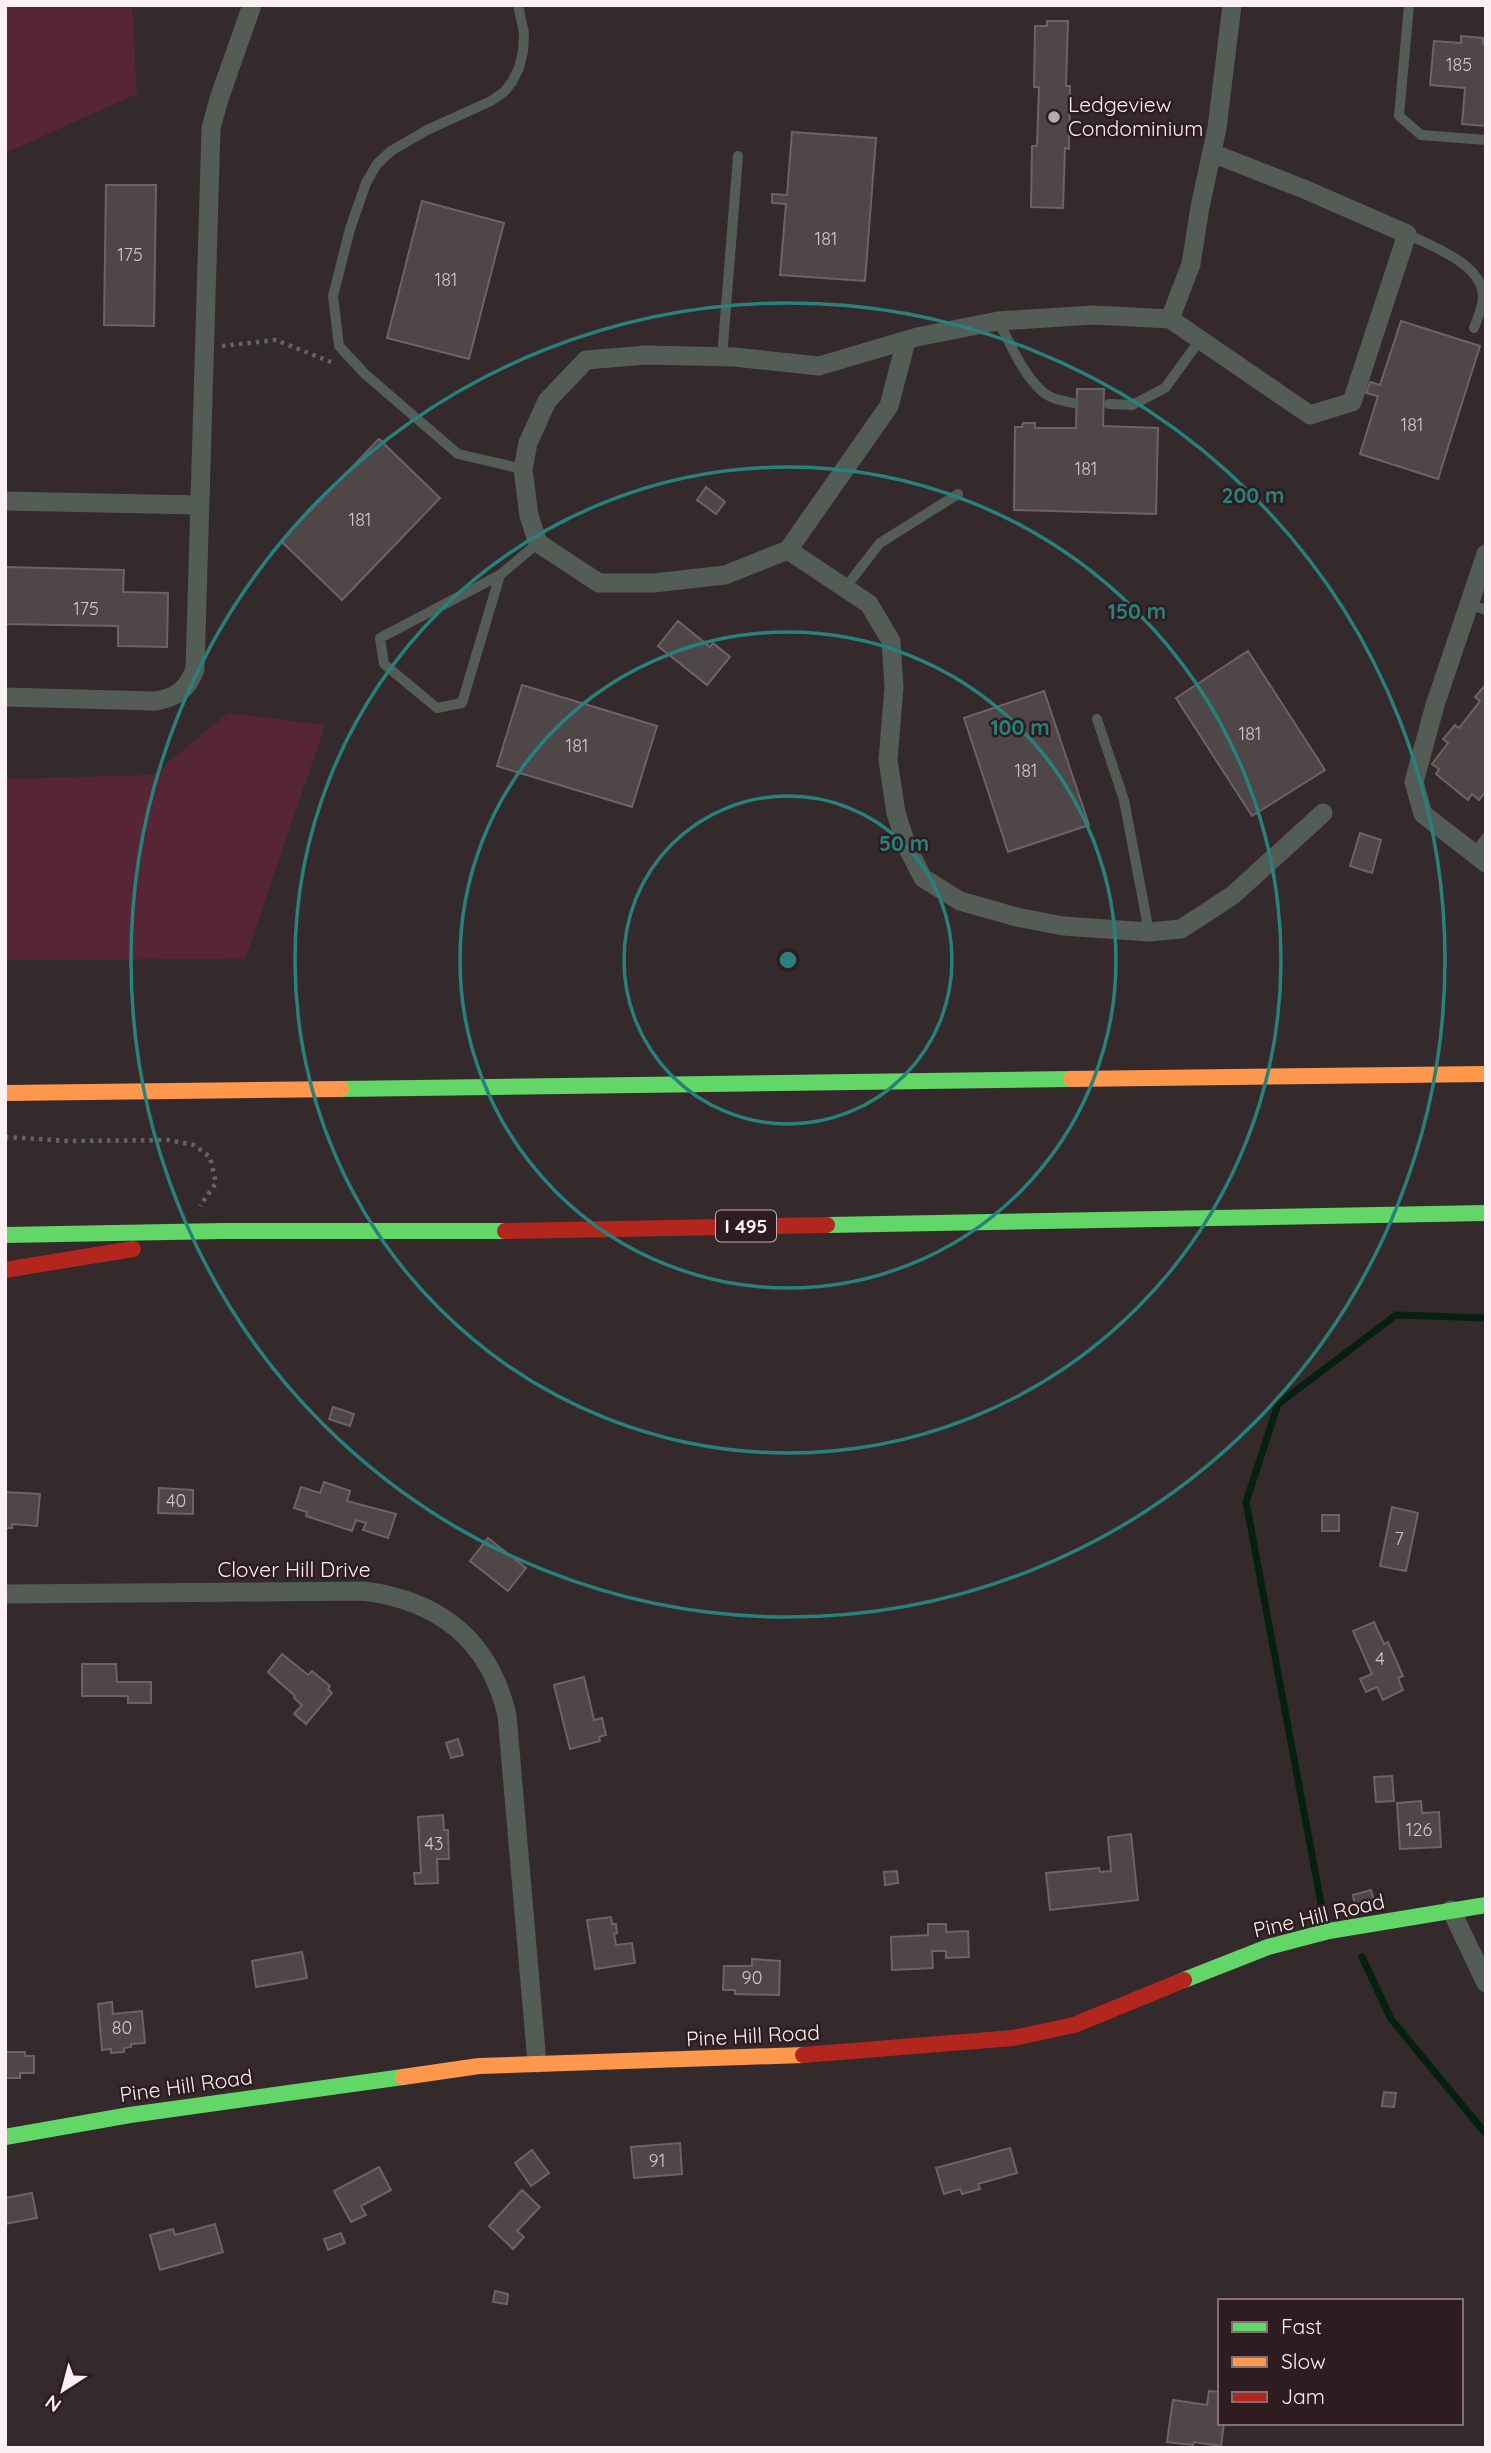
<svg xmlns="http://www.w3.org/2000/svg" width="1491" height="2453" font-family="Quicksand,sans-serif">
<rect width="100%" height="100%" fill="#342a2c"/>
<path fill="#572634" d="M5 5H132L137 94 5 153Z
M228 713 325 725 245 959 5 960V779L153 775Z"/>
<g fill="none" stroke-linecap="round" stroke-linejoin="round">
<path stroke="#051f11" stroke-width="7" d="M1321 1903 1246 1502 1278 1404 1396 1315 1486 1318
M1362 1957 1391 2019 1486 2134"/>
</g>
<path fill="#4f4648" stroke="#6d6365" stroke-width="2" d="M1047 21H1068L1066 86H1070L1069 149 1065 148 1063 208 1031 207 1032 146H1037L1039 87H1034L1035 26H1047Z
M1461 36 1483 38V44H1486V126L1462 124 1465 88 1430 85 1434 41 1461 43Z
M792 132 876 138 865 281 780 275 786 204 772 203V194L787 195Z
M106 185H156L154 326 104 325Z
M422 201 504 223 469 359 387 338Z
M1401 321 1480 346 1438 479 1360 454 1378 396 1366 393 1370 382 1380 385Z
M1077 389H1104L1103 426 1158 428 1156 514 1014 510 1015 427H1022L1023 423H1035V428H1076Z
M379 439 440 498 342 600 281 541Z
M706 487 725 502 716 514 697 500Z
M5 567 124 570 123 592 168 593 167 647 118 646V626L5 624Z
M678 621 710 647 713 643 730 657 707 685 658 646Z
M1248 651 1325 770 1252 816 1176 698Z
M1486 684V791L1479 800 1472 794 1468 800 1436 774 1439 769 1432 764 1448 743 1443 739 1455 725 1459 728 1480 701 1475 697Z
M522 685 657 726 632 807 497 766Z
M1044 691 1089 825 1008 852 964 718Z
M1360 833 1381 840 1372 873 1350 866Z
M333 1407 354 1414 350 1426 329 1419Z
M324 1482 350 1491 347 1501 396 1514 388 1538 363 1530 366 1523 356 1520 352 1531 306 1516 307 1512 294 1508 301 1487 320 1493Z
M159 1488 193 1490V1514L158 1513Z
M5 1492 40 1494 37 1526 12 1524V1528H5Z
M1392 1507 1418 1513 1406 1571 1380 1566Z
M1322 1515H1339V1531H1322Z
M488 1538 526 1568 508 1591 470 1561Z
M1374 1622 1384 1644 1388 1642 1403 1676 1398 1678 1403 1690 1383 1700 1377 1687 1366 1692 1360 1679 1372 1674 1353 1631Z
M282 1654 308 1675 312 1671 330 1686 328 1689 332 1693 306 1724 294 1714 302 1705 294 1698 295 1696 268 1672Z
M82 1664H116L117 1682H151V1703H128V1696H82Z
M584 1677 594 1720 602 1718 606 1735 599 1737 600 1741 570 1749 554 1685Z
M458 1739 463 1755 451 1758 446 1743Z
M1392 1776 1394 1801 1376 1802 1374 1777Z
M1421 1801 1422 1813 1439 1812 1441 1847 1400 1849 1397 1803Z
M443 1815 444 1830H448L449 1859H437L438 1883 415 1884 414 1873H421L418 1817Z
M1131 1834 1138 1900 1050 1910 1046 1873 1099 1868 1100 1872 1111 1871 1108 1837Z
M897 1871 898 1883 885 1885 884 1872Z
M1371 1890 1374 1901 1355 1906 1353 1895Z
M611 1917 612 1924H616L617 1933 614 1934 616 1945 632 1943 635 1963 595 1969 587 1920Z
M928 1924H946V1932L968 1931 969 1957 946 1958V1951H932L933 1968 892 1970 891 1937 928 1935Z
M302 1952 307 1978 256 1987 252 1961Z
M752 1959 780 1961 779 1995 735 1994V1990H723L724 1966H752Z
M112 2002 113 2014 142 2011 145 2043 131 2044V2047L124 2048V2052L111 2053V2049L102 2050 98 2004Z
M5 2052H25V2056H34V2073H20V2078H5Z
M1384 2092 1396 2093 1394 2107 1382 2106Z
M680 2143 682 2174 634 2178 631 2147Z
M1010 2148 1017 2173 978 2184 980 2189 962 2194 960 2189 944 2194 936 2168Z
M532 2150 549 2173 531 2186 515 2163Z
M379 2167 391 2190 361 2206 366 2215 351 2222 334 2191Z
M522 2190 540 2207 517 2231 524 2237 513 2249 489 2226Z
M32 2193 37 2218 5 2224V2198Z
M215 2224 223 2252 160 2270 150 2235 173 2229 175 2235Z
M341 2233 345 2243 328 2250 324 2239Z
M495 2291 508 2294 507 2304 493 2302Z
M1209 2391 1220 2392V2423H1224L1221 2446 1194 2442 1193 2445 1167 2442 1173 2400 1207 2405Z"/>
<g fill="none" stroke-linecap="round" stroke-linejoin="round">
<path stroke="#626662" stroke-width="4.5" stroke-dasharray="3.5 5" stroke-linecap="butt" d="M222 346 276 340 331 362
M5 1137 69 1141 168 1140 194 1145 210 1157 216 1183 200 1206"/>
<path stroke="#545c56" stroke-width="10" d="M518 5 524 33 523 51 519 68 512 82 504 92 491 101 427 130 391 151 377 164 366 183 350 229 333 296 339 346 365 374 458 454 523 469
M1409 5 1399 116 1421 135 1486 140
M1407 234C1433 247 1483 264 1483 297 1483 307 1477 319 1474 328
M998 321C1011 344 1022 374 1043 392 1051 399 1063 401 1074 403
M722 357 738 156
M1109 404 1132 405 1165 388 1200 340
M500 575 462 703 437 708 384 664 380 638 500 575 538 543
M845 588 880 543 958 494
M1469 604 1486 610
M1097 719 1124 800 1149 932
M1474 854 1486 838"/>
<path stroke="#545c56" stroke-width="19" d="M1212 153 1304 189 1407 234 1352 402 1310 415 1170 319 1191 264 1200 207 1217 128 1232 5
M1170 319 1094 315 998 321 917 337 819 366 734 357 646 355 586 360 547 401 528 443 523 469 529 516 538 543 599 583H654L725 575 788 550 869 604 891 641 894 687 888 760 896 813 907 847 923 878 960 901 1017 917 1063 926 1149 932 1181 929 1233 895 1323 813
M5 501 199 505
M788 550 889 406 906 341
M1486 554 1435 705 1414 782 1423 814 1486 863
M5 697 155 701C176 698 188 689 195 669L211 128 219 99 252 5
M5 1594 364 1591C440 1601 489 1640 507 1715L537 2063
M1451 1910 1486 1983"/>
<path stroke="#63d668" stroke-width="16" d="M341 1089 1071 1079
M827 1225 1486 1213
M5 1235 223 1231H505
M1184 1980 1268 1947 1329 1931 1486 1905
M5 2137 130 2115 403 2077"/>
<path stroke="#ff974d" stroke-width="16" d="M1071 1079 1486 1074
M5 1093 341 1089
M403 2077 479 2066 803 2055"/>
<path stroke="#b3261e" stroke-width="16" d="M505 1231 827 1225
M5 1270 133 1249
M803 2055 1013 2038 1074 2025 1184 1980"/>
</g>
<g fill="none" stroke="#27827b" stroke-width="3.5">
<circle cx="788" cy="960" r="164"/>
<circle cx="788" cy="960" r="328"/>
<circle cx="788" cy="960" r="493"/>
<circle cx="788" cy="960" r="657"/>
</g>
<circle fill="#b7abad" stroke="#2e1c20" stroke-width="2.5" cx="1054" cy="117" r="7"/>
<g text-anchor="middle" stroke-width="5" stroke-linejoin="round" paint-order="stroke">
<g font-size="18" fill="#d2c6c8">
<text x="1459" y="71">185</text>
<text x="826" y="245">181</text>
<text x="130" y="261">175</text>
<text x="446" y="286">181</text>
<text x="1412" y="431">181</text>
<text x="1086" y="475">181</text>
<text x="360" y="526">181</text>
<text x="86" y="615">175</text>
<text x="1250" y="740">181</text>
<text x="577" y="752">181</text>
<text x="1026" y="777">181</text>
<text x="176" y="1507">40</text>
<text x="1399" y="1545">7</text>
<text x="1380" y="1665">4</text>
<text x="1419" y="1836">126</text>
<text x="434" y="1850">43</text>
<text x="752" y="1984">90</text>
<text x="122" y="2034">80</text>
<text x="657" y="2167">91</text>
</g>
<rect fill="#2e1c20" stroke="#bfb0b3" stroke-width="2" x="716" y="1210.5" width="60" height="31" rx="5"/>
<g font-size="19" font-weight="bold" fill="#fdf0f2">
<text x="746" y="1233">I 495</text>
</g>
<g font-size="21" fill="#fdf0f2" stroke="#2e1c20" text-anchor="start">
<text x="1068" y="112">Ledgeview<tspan x="1068" dy="24">Condominium</tspan></text>
</g>
<g font-size="21" fill="#fdf0f2" stroke="#2e1c20">
<text x="294" y="1577">Clover Hill Drive</text>
<text transform="translate(1319 1916) rotate(-13)" y="7">Pine Hill Road</text>
<text transform="translate(753 2036) rotate(-3)" y="7">Pine Hill Road</text>
<text transform="translate(186 2086) rotate(-8)" y="7">Pine Hill Road</text>
</g>
</g>
<circle cx="788" cy="960" r="10" fill="#27827b" stroke="#2e1c20" stroke-width="3.5"/>
<g font-size="21" text-anchor="middle" font-weight="bold" fill="#27827b" stroke="#2e1c20" stroke-width="5" stroke-linejoin="round" paint-order="stroke">
<text x="1253" y="503">200 m</text>
<text x="1137" y="619">150 m</text>
<text x="1020" y="735">100 m</text>
<text x="904" y="851">50 m</text>
</g>
<rect width="1491" height="2453" fill="none" stroke="#fdf0f2" stroke-width="14"/>
<rect x="1218" y="2299" width="245" height="126" fill="#2e1c20" stroke="#817174" stroke-width="2"/>
<rect x="1232" y="2322" width="35" height="10" fill="#63d668" stroke="#817174" stroke-width="2"/>
<text x="1281" y="2334" font-size="21" fill="#fdf0f2">Fast</text>
<rect x="1232" y="2357" width="35" height="10" fill="#ff974d" stroke="#817174" stroke-width="2"/>
<text x="1281" y="2369" font-size="21" fill="#fdf0f2">Slow</text>
<rect x="1232" y="2392" width="35" height="10" fill="#b3261e" stroke="#817174" stroke-width="2"/>
<text x="1281" y="2404" font-size="21" fill="#fdf0f2">Jam</text>
<g transform="translate(63 2390) rotate(216)" stroke="#2e1c20" stroke-width="5" paint-order="stroke">
<path d="M0-5L12 26L0 18L-12 26Z" fill="#fdf0f2"/>
<text y="-10" font-size="19" font-weight="bold" text-anchor="middle" fill="#fdf0f2">N</text>
</g>
</svg>
